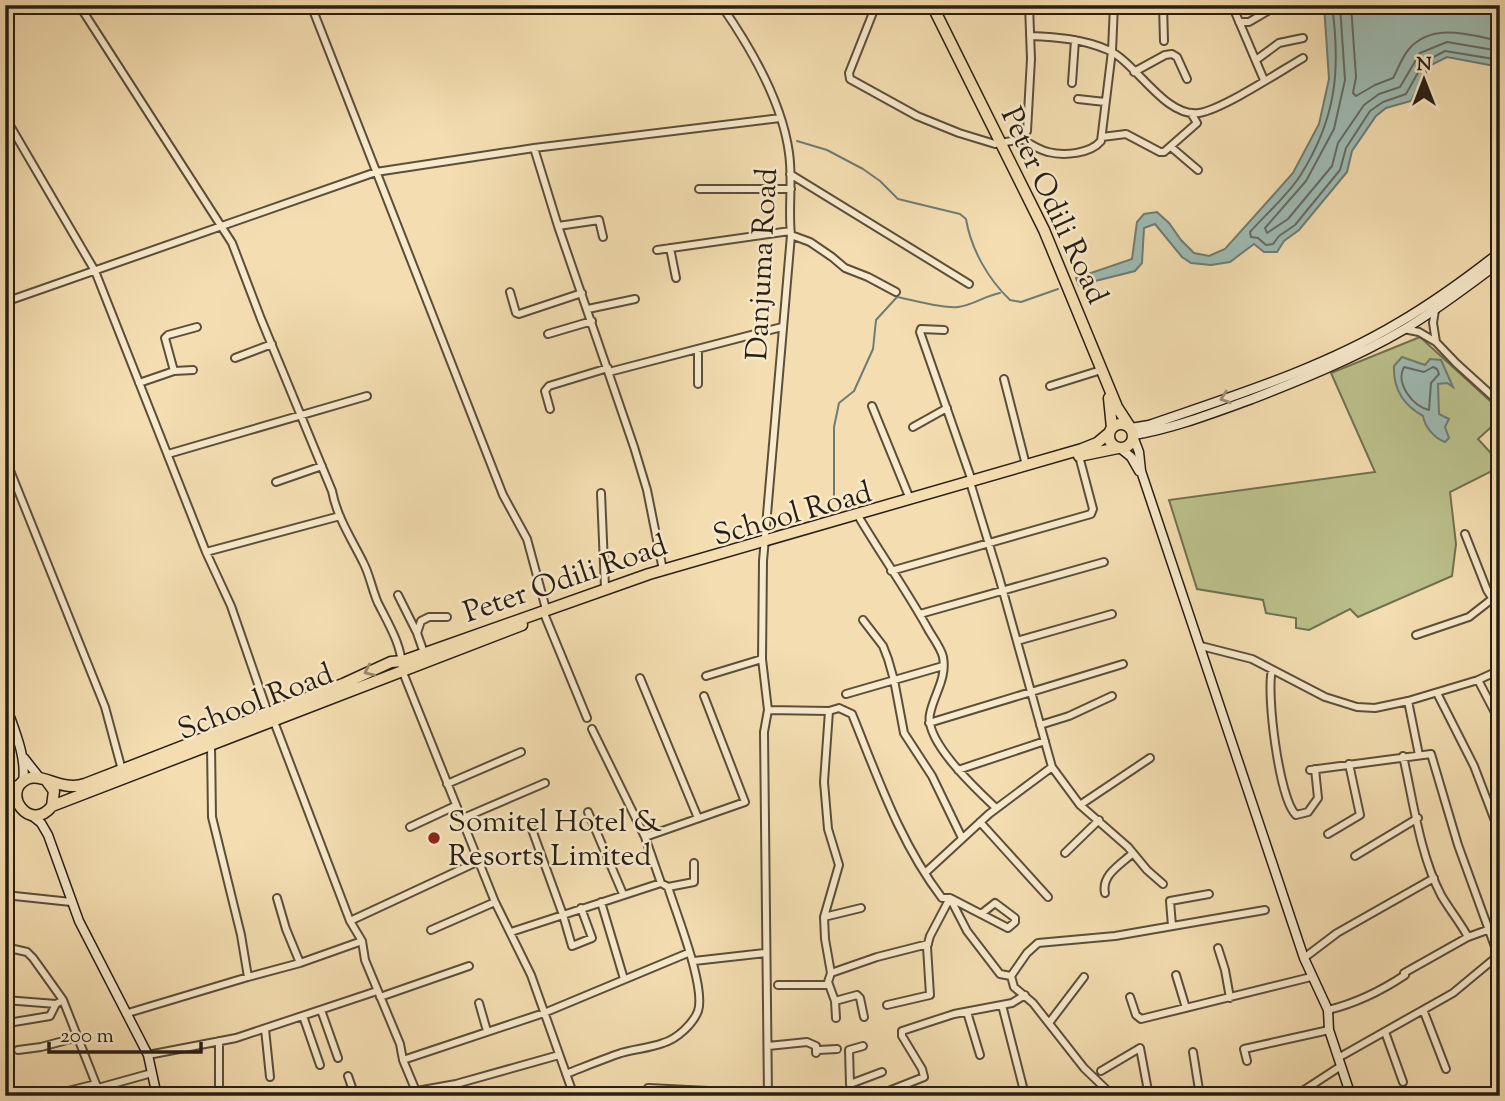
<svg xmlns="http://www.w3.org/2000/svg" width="1505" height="1101" font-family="'Sorts Mill Goudy',serif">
<rect width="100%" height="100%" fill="#f4deb1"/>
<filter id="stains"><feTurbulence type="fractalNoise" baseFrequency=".00286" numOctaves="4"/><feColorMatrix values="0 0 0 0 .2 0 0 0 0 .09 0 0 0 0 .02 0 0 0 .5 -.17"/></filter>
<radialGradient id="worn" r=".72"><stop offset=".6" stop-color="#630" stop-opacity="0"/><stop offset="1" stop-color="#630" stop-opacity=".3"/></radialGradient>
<path fill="#bbc18c" stroke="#727050" stroke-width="2" d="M1420 337 1500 410V419L1478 439 1500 463V467L1450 492 1456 544 1452 576 1358 617 1350 609 1309 630 1296 628V618L1266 613 1263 600 1197 589 1169 500 1375 472 1331 373Z"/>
<path fill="#9ebbb3" stroke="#6f7c73" stroke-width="2" d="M1324 5H1500V67L1447 57 1429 66 1411 101 1386 108 1376 116 1352 151 1347 172 1299 230 1284 241 1277 252H1264L1254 244 1230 262 1211 265 1191 263 1182 257 1155 224 1144 228 1142 263 1135 271 1079 285 1076 278 1132 259 1137 222 1144 214 1157 212 1169 223 1181 240 1194 253 1209 256 1225 249 1293 173 1319 124 1329 79Z
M1402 357 1425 365 1430 359 1441 360 1453 387 1447 383 1438 384 1439 414 1449 419 1445 427 1449 438 1445 442C1434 438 1425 427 1423 416 1403 405 1393 388 1394 366Z"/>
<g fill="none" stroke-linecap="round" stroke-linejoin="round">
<path stroke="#636c64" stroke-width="2" d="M1332 5C1341 71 1336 119 1300 176 1287 196 1266 214 1250 232L1251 237 1258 238 1266 245 1273 244 1279 236 1295 225 1340 170 1346 148 1370 111 1383 102 1406 94 1424 62 1445 51 1500 60
M1340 5 1345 80 1334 129 1306 181 1265 228 1267 233 1288 219 1332 166 1338 143 1364 105 1379 94 1400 87 1420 53 1447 42 1500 51
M1351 5 1356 77 1353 93 1356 96 1375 85 1393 78C1398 69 1402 57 1409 49 1433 22 1470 35 1500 41
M1404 367 1424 372 1433 367 1437 369 1439 374 1431 383 1429 410C1413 407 1395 383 1404 367Z"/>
<path stroke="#6f7c73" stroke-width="2" d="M797 141 827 150 863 169 880 181 898 199 960 214 966 219C971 249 988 279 1010 300L1021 302 1058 289
M834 501V427L839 403 854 391 873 349 876 320 897 297C914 300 942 309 958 307 974 305 984 296 1000 293"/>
<defs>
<path id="street" d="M79 5 232 243 261 319 332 491C337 517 351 538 363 562 370 575 372 590 378 603 388 623 403 647 402 670L495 902 531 975 574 1096
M311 5 503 495 527 539 546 609
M721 5C751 48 782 101 789 153 793 180 788 208 791 235L763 561 762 659 768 710 764 732 768 1096
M876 5 849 73 850 79 917 116 959 133 995 144 1022 139 1027 131 1031 59 1029 5
M1163 5 1164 41
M1232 5 1264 80
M1163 8 1187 5
M1239 22H1249L1278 5
M1030 36C1057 37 1083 39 1108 50 1136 62 1165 118 1199 113 1223 109 1279 72 1303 58
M1256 60 1279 43 1303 38
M1134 72 1165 55 1172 54 1177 57 1187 79
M1072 83 1075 40
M1078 99 1105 102
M5 117 95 271 206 552 231 606 268 713 273 719 350 921 362 941 365 960 400 1044 403 1060 418 1096
M1102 137 1126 134 1160 152H1164L1197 123 1191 113
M1022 139C1030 144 1039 150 1048 152 1064 156 1090 154 1101 141L1112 51 1114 5
M1171 147 1198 170
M534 148 558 226 634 447 647 490 663 570
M790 174 969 284
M699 189H791
M558 226 599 220 603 237
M791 235 810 242 832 257 845 268 868 277 896 292
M670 248 676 278
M657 250 790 231
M510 292 516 313 519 314 582 293
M5 302 376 172 534 148 780 118
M588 309 635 299
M1435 310 1433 323 1436 342
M1404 329 1419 332 1436 342 1456 363 1500 403
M944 330 921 329 920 332 972 481
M548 334 592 321
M698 349V384
M235 358 272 344
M174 371 165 338 168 335 197 327
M609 372 782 327
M1004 379 1026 465
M139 383 174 371 193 370
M1050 386 1098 371
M872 406 910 499
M550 409 545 391 549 386 608 368
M913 427 947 408
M168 454 367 396
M5 458 105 707 122 770
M276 482 322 466
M970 482 999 577 1052 767 1080 805 1128 847 1147 870 1163 884
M601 493 605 588
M860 519C882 556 907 591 928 629 933 638 941 648 943 657 947 679 934 694 930 714 924 741 977 790 996 808
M1465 534 1487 590 1500 610
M206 552 340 516
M891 571 1091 514 1093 509 1079 456
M398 595 416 631
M920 614 1104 562
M545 616 587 718
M863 620 883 646 888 659 894 680 904 733 932 776 962 838
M1416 635 1469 617 1492 599
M1017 641 1112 614
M1201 646 1252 659 1325 697 1357 707 1375 708 1408 701 1478 680 1500 670
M424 653 417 633 421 621 429 617H447
M1272 670C1266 693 1279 799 1296 815L1308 812 1318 798 1315 769
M706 676 762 659
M640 678 698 818
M1478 680 1500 722
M1437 693 1474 766 1500 834
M846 694 943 666
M1408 701 1419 755
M768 710 829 711 839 708 852 714C878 778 900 843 942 898H950L967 931 1000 974 1011 976
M829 711 824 782 828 829 839 865 824 917 825 939 831 973 828 982 835 1001 836 1018
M929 723 1123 664
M1040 725 1069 716 1112 696
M211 745 212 817 241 935 248 977 300 963 362 941
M1403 756C1413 800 1420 855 1441 895 1449 909 1460 922 1468 937
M958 770 1045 741
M1310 770 1431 754 1458 845 1498 955
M447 784 521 752
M1080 805 1150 758
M588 812 623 894
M461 819 545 783
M980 822 1048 897
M530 824 563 915 572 946 592 938 581 908
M410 827 455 806
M1328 834 1360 815 1349 764
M645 837 745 802 704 696
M1065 853 1099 820
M1355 856 1418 818
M925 873 989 814 1052 767
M668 887 694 882V863
M1105 893C1101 875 1121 864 1133 853
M5 895 71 902
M277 898 286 929 300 963
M601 902 624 979
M824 917 861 908
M350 921 479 861
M1172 926 1170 901 1209 894
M431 930 495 902
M511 932 661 883
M5 947 27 952 33 958 63 1000 96 1084
M1218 948 1225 970 1230 998
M1304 958 1337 933 1434 878
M694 961 765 953
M831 973 877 957 928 944
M1176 975 1186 1008
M1011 976 1027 953 1038 943 1115 936 1265 910
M1011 976 1014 987 1033 1003 1084 1068 1113 1096
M778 985H829
M380 997 469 966
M1130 997 1136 1015 1141 1019 1311 977
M5 1000 56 1004 63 1000
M835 1001 857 995 860 998 864 1017
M479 1003 487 1031
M887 1005 930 995 927 947 930 936 950 898 1008 928 1015 922V918L995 903 981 914
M1002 1005 1024 1091
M321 1010 338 1058
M1328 1010C1357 1003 1381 991 1405 975L1404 973 1468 937 1490 929
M967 1012 980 1055
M1424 1012 1446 1069
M128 1013 248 977
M303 1016 320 1065
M14 1022 50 1016 56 1004
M1049 1023 1084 977
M265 1029 270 1077
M1385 1032 1403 1082
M219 1041V1094
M768 1046 807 1042 816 1046V1053L818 1050 837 1049
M18 1050 41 1047 78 1037
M1193 1052 1200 1096
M148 1055 236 1038 377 991
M1338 1058 1453 993 1500 954
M403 1060 544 1013 688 953
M1247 1061 1244 1049 1329 1030
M1101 1071 1140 1048 1149 1096
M566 1074C584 1067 603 1059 621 1053 635 1049 650 1048 663 1043 677 1039 693 1024 698 1011 706 987 676 913 668 887L661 883 645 837 592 729
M348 1076 355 1096
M850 1084 882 1072
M648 1088 768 1094
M417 1091 456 1084 559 1055
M295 1094 296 1096
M48 1096 96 1084 98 1088 152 1073
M854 1096 850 1084 849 1050 863 1046
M876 1096 924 1077 922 1069 902 1036V1031L954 1014 1012 1003 1025 995
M959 1096 971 1091
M1295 1096 1341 1066
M1484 1096 1491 1093"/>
<path id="secondary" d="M1131 428 1149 425C1233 396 1321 369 1398 323 1434 302 1467 278 1500 252
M1134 435C1175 428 1213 413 1252 399 1303 379 1355 358 1403 330 1437 310 1468 286 1500 262
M1134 439 1139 452 1141 471 1304 958 1328 1010 1329 1030 1351 1096
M1120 448 1131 457 1139 471
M5 703C13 727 27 756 23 782
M24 758 39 777
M31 815 41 823 48 835 79 921 148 1055 157 1096"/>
<path id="primary" d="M932 5 1044 230 1117 407 1130 427
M1109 398 1112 428
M1109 436a12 12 0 1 1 24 0a12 12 0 1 1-24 0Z
M1079 456 1118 448
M46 780 54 791 52 806C30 834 0 792 27 779 42 772 61 792 85 784L343 684 391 662 403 661 649 574 1082 449 1097 443 1109 433
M5 795 19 785
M52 806 522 625"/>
</defs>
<use href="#street" stroke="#5b4e3b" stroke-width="10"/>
<use href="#secondary" stroke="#281e14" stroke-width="11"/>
<use href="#primary" stroke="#281e14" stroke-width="13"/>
<use href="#street" stroke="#f8eacc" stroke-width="6"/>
<use href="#secondary" stroke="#f8eacc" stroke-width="8"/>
<use href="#primary" stroke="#f4deb1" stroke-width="10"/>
</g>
<defs><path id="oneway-chevron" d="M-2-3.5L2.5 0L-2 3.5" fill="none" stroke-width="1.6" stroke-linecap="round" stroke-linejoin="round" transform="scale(1.75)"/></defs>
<use stroke="#9a8e79" href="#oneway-chevron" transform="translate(1225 398) rotate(161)"/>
<use stroke="#98886a" href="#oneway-chevron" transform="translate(369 671) rotate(155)"/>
<circle fill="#8f2418" stroke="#f8eacc" stroke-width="2.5" cx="434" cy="838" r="7"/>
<g text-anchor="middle" stroke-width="5" stroke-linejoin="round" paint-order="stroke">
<g font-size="30" fill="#281e14" stroke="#f8eacc">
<text transform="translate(1055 205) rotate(65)" y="10">Peter Odili Road</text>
<text transform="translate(761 264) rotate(-87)" y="10">Danjuma Road</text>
<text transform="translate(792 513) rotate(-16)" y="10">School Road</text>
<text transform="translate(565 578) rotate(-19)" y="10">Peter Odili Road</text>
<text transform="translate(255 701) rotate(-21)" y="10">School Road</text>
</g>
<g font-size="30" fill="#281e14" stroke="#f8eacc" text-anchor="start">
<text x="448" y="831">Somitel Hotel &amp;<tspan x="448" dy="34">Resorts Limited</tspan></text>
</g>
</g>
<rect width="1505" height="1101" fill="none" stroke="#f4deb1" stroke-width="28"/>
<rect x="7" y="7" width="1491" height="1087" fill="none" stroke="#281e14" stroke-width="3.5"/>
<rect x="14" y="14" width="1477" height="1073" fill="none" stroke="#281e14" stroke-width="2"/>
<g transform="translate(1424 80)" stroke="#f8eacc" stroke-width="5" paint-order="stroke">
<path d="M0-5L12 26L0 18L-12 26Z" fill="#281e14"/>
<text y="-10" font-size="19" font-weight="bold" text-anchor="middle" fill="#281e14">N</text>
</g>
<path d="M49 1042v10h152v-10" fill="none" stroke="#281e14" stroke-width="3.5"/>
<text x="60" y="1042" font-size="21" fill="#281e14" stroke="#f8eacc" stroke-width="5" paint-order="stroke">200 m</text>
<rect width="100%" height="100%" filter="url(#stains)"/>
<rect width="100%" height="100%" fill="url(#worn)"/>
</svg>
